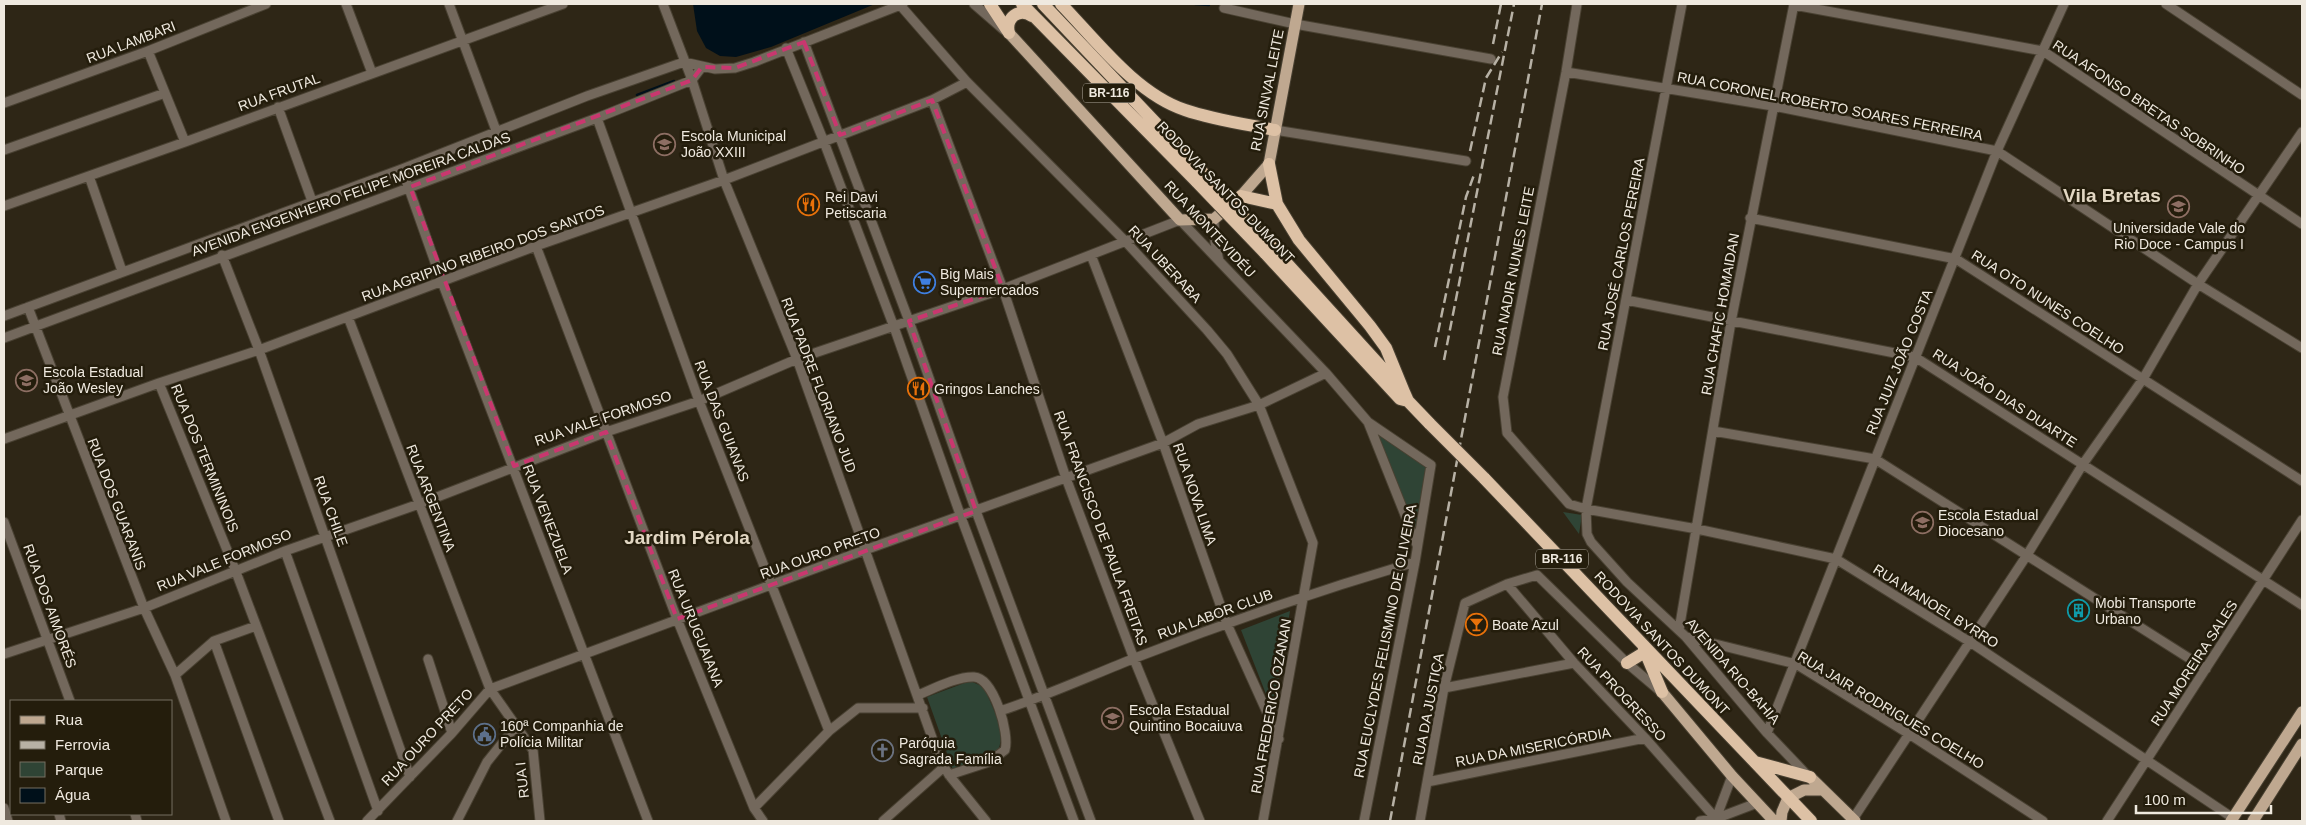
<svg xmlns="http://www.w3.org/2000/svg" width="2306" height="825" font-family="Helvetica,sans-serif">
<rect width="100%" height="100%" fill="#2e2616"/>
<path fill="#2f4435" d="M1375 430 1427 466 1416 532 1394 474Z
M1563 512 1582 515 1579 534Z
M1290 611 1273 712 1241 630Z
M970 681 984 687C992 708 1009 733 996 754L953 770 927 697Z"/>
<path fill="#00101a" d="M693 4H875L771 47 736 57 720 56 706 48 697 31Z"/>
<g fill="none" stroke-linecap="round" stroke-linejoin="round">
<path stroke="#00101a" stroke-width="2.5" d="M1195 4 1209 5
M637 95 674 81"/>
<defs>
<path id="minor" d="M346 4 372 73
M449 4 497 133
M663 4 692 80 724 180 797 359 940 760 949 775 986 821
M974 4 1004 30
M1577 4 1566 72 1503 397 1507 433 1569 504 1586 509 1697 529 1836 559 1970 642 2233 818
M1682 4 1586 509 1587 534 1591 542 1627 582 1686 637 1767 733 1808 776
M2166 4 2302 95
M900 5 967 82 1126 242 1207 330 1227 354 1259 405 1313 543 1263 821
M1794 5 2043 51 2302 224
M1224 8 1295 24 1491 59
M804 42 909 321 976 511 1091 821
M786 48 824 142 894 327 961 517 1074 821
M148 51 185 142
M1566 72 1773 106 1997 151 2198 284 2302 348
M932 100 1003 289 1066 478 1134 659 1200 821
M4 103 148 51 266 4
M278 107 312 201
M597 118 699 401 829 731
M1275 130 1466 161
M4 150 165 93
M402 169 442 282 648 821
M89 176 122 271
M4 206 185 142 563 4
M1750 218 1956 259 2302 481
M1214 219 1215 242 1219 261
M536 246 677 619 754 808 763 821
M222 255 259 350 410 777
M1091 255 1163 443 1227 624 1279 739
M1626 300 1915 357 2302 605
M28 307 144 608 175 675 226 821
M4 316 402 169 587 96 684 62 715 69 735 68 754 62 903 4
M348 317 490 689 533 750 540 821
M4 338 597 118 692 80 702 67
M159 383 236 572 330 821
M1368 422 1417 545
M1713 431 1875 459 2206 669
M4 439 159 383 259 350 536 246 724 180 932 100 967 82
M4 522 70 701
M285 551 378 811
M1507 584 1574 663 1645 738 1718 821
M1679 630 1731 322 1794 4
M1687 637 1796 664 1909 734 2043 821
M214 641 279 821
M4 654 144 608 285 551 419 504 606 432 699 401 797 359 1003 289 1180 220 1326 373 1368 422 1431 465 1415 562 1364 821
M428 659 452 733
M175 675 214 641 256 626
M1444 688 1574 663
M918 695C933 689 958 676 974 677 994 678 1010 734 1005 750L989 762 949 775
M1000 711C1046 696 1090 676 1135 658 1227 622 1320 590 1415 562
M1767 733 1997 151 2064 4
M1427 782 1645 738
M4 808 8 821
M754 808 829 731 858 708H923
M59 814 61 821
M135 814 137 821
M1853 819 2027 555 2083 464 2143 379 2198 284 2302 132
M367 821 452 733 490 689 865 550 1163 443 1198 424 1259 405 1326 373
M457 821 487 762 515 727
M883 821 944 767
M1420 821 1444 688 1465 603 1507 584 1537 575 1627 663 1660 691
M1700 821 1715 819 1757 803
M1715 821 1732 776
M2107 821 2302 520"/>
<path id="major" d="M1009 33 1180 220 1214 219 1241 196 1269 164 1299 4
M1662 692 1732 776 1774 821
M1810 777 1855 821
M1781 821 1782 812 1788 798 1804 790H1821
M2231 821 2302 712
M2253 821 2302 744"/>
<path id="highway" d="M990 4 1009 33
M1022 4 1197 182
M1043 4 1205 175
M1061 4C1096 40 1136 94 1185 110 1214 120 1245 124 1275 130
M1009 33C1005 18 1019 7 1032 16
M1269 164 1277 204 1299 240 1370 326 1386 348 1404 392
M1241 196 1277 204
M1272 247 1404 392 1408 401 1430 424
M1265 253 1400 399 1408 401
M1484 478 1811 821
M1644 649 1662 692
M1627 663 1645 652
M1755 762 1810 777"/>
</defs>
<use href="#minor" stroke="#494132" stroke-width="11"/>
<use href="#major" stroke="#494132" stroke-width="13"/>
<use href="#highway" stroke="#494132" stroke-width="14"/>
<use href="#minor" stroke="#73685c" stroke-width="9"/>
<use href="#major" stroke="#bfa890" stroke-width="11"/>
<use href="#highway" stroke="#ddc1a5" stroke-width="12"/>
<path stroke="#b7b1a5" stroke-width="2.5" stroke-dasharray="10 5" stroke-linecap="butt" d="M1493 44 1501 4
M1470 151 1486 78 1502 52
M1435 347 1466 197 1475 172
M1444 360 1514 4
M1390 821 1542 4"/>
<defs>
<path id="highway-bridge" d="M1205 175 1272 247
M1197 182 1265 253
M1430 424 1484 478"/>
</defs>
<use href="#highway-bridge" stroke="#494132" stroke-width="14" stroke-linecap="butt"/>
<use href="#highway-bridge" stroke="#ddc1a5" stroke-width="12"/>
</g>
<path fill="none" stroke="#c9376f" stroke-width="4" stroke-dasharray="10 6" stroke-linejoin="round" d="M804 42 840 135 932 100 1003 289 909 321 976 511 677 619 606 432 514 466 410 187 692 80 702 67 735 68Z"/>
<defs>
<symbol id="school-ring" viewBox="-11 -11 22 22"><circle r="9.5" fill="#241d0c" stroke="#8d6e63" stroke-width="1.5"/><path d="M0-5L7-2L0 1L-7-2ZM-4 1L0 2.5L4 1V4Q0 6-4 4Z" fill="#8d6e63"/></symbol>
<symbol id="restaurant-ring" viewBox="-11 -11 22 22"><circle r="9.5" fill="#241d0c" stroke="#e8710a" stroke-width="1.5"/><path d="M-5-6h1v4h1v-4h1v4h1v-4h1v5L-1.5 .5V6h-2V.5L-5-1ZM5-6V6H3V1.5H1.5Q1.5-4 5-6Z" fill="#e8710a"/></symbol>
<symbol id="university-ring" viewBox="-11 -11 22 22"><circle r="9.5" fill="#241d0c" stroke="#8d6e63" stroke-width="1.5"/><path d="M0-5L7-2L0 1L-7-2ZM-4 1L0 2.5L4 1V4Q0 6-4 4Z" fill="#8d6e63"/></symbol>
<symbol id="supermarket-ring" viewBox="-11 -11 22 22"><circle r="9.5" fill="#241d0c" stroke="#3f7fe0" stroke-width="1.5"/><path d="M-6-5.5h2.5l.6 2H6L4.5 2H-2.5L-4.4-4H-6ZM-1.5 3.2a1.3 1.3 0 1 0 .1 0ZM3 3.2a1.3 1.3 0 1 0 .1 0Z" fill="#3f7fe0"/></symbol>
<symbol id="building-ring" viewBox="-11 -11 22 22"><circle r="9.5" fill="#241d0c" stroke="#0f9aa8" stroke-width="1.5"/><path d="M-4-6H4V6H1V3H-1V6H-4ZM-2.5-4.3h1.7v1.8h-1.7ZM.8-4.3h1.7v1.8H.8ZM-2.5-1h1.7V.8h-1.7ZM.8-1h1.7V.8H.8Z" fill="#0f9aa8"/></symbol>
<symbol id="bar-ring" viewBox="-11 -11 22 22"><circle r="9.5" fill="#241d0c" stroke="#e8710a" stroke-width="1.5"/><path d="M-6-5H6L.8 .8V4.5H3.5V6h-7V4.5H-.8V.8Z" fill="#e8710a"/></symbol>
<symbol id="civic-ring" viewBox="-11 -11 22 22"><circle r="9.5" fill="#241d0c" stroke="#5c6f8a" stroke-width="1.5"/><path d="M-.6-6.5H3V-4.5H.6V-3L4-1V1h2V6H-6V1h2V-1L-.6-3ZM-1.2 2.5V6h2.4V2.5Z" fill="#5c6f8a"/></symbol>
<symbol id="church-ring" viewBox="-11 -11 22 22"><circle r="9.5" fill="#241d0c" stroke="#6b7280" stroke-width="1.5"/><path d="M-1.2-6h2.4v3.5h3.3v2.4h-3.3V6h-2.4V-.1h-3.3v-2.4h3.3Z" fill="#6b7280"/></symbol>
</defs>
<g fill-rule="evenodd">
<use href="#school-ring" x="652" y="132" width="25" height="25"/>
<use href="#restaurant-ring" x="796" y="192" width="25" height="25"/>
<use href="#university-ring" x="2166" y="194" width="25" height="25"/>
<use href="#supermarket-ring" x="912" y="270" width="25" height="25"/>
<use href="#school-ring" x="14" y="368" width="25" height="25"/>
<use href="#restaurant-ring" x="906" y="376" width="25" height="25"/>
<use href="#school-ring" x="1910" y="510" width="25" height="25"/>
<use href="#building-ring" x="2066" y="598" width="25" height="25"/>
<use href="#bar-ring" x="1464" y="612" width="25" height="25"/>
<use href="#school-ring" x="1100" y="706" width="25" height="25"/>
<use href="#civic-ring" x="472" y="722" width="25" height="25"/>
<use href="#church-ring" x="870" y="738" width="25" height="25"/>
</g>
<g text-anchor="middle" stroke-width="5" stroke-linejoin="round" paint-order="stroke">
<g fill="#241d0c" stroke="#b2aca0" stroke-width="1">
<rect x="1083" y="83.5" width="52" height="19" rx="4"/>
<rect x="1536" y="549.5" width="52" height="19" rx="4"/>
</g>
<g font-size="12" font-weight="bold" fill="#efe9df">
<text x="1109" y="97">BR-116</text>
<text x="1562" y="563">BR-116</text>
</g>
<g font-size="14" fill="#efe9df" stroke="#241d0c">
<text transform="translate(131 42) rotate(-21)" y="5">RUA LAMBARI</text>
<text transform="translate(1267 90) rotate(-79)" y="5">RUA SINVAL LEITE</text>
<text transform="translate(279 92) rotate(-20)" y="5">RUA FRUTAL</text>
<text transform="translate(1830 106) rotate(11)" y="5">RUA CORONEL ROBERTO SOARES FERREIRA</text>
<text transform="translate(2149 107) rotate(34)" y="5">RUA AFONSO BRETAS SOBRINHO</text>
<text transform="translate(1226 192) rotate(46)" y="5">RODOVIA SANTOS DUMONT</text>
<text transform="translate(351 194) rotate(-20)" y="5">AVENIDA ENGENHEIRO FELIPE MOREIRA CALDAS</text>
<text transform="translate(1210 229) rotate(47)" y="5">RUA MONTEVIDÉU</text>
<text transform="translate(483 253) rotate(-20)" y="5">RUA AGRIPINO RIBEIRO DOS SANTOS</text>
<text transform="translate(1621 254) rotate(-79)" y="5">RUA JOSÉ CARLOS PEREIRA</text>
<text transform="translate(1165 264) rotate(47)" y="5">RUA UBERABA</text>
<text transform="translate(1513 271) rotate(-79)" y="5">RUA NADIR NUNES LEITE</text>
<text transform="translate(2048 302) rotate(33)" y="5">RUA OTO NUNES COELHO</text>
<text transform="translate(1720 314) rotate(-80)" y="5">RUA CHAFIC HOMAIDAN</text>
<text transform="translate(1899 362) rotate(-68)" y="5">RUA JUIZ JOÃO COSTA</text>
<text transform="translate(819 385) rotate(69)" y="5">RUA PADRE FLORIANO JUD</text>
<text transform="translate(2005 398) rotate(33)" y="5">RUA JOÃO DIAS DUARTE</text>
<text transform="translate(603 418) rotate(-19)" y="5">RUA VALE FORMOSO</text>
<text transform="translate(722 421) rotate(69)" y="5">RUA DAS GUIANAS</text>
<text transform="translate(205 458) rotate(68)" y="5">RUA DOS TERMININOIS</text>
<text transform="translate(1195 494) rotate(71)" y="5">RUA NOVA LIMA</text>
<text transform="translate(431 498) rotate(69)" y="5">RUA ARGENTINA</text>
<text transform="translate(117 504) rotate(69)" y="5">RUA DOS GUARANIS</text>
<text transform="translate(331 511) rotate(70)" y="5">RUA CHILE</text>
<text transform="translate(548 519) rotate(69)" y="5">RUA VENEZUELA</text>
<text transform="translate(1101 528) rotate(70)" y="5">RUA FRANCISCO DE PAULA FREITAS</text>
<text transform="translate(820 553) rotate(-20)" y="5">RUA OURO PRETO</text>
<text transform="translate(224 560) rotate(-22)" y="5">RUA VALE FORMOSO</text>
<text transform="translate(50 606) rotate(70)" y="5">RUA DOS AIMORÉS</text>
<text transform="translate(1936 606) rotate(32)" y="5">RUA MANOEL BYRRO</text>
<text transform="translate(1215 614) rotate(-20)" y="5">RUA LABOR CLUB</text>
<text transform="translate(696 628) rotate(68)" y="5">RUA URUGUAIANA</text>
<text transform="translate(1385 641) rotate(-79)" y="5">RUA EUCLYDES FELISMINO DE OLIVEIRA</text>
<text transform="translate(1662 643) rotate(47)" y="5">RODOVIA SANTOS DUMONT</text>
<text transform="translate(2194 663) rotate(-57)" y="5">RUA MOREIRA SALES</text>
<text transform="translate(1733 671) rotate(49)" y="5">AVENIDA RIO-BAHIA</text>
<text transform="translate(1622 694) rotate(47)" y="5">RUA PROGRESSO</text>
<text transform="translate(1271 706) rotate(-80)" y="5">RUA FREDERICO OZANAN</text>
<text transform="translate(1428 709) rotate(-79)" y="5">RUA DA JUSTIÇA</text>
<text transform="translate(1891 710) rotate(31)" y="5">RUA JAIR RODRIGUES COELHO</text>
<text transform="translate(427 737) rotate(-47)" y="5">RUA OURO PRETO</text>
<text transform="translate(1533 747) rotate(-11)" y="5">RUA DA MISERICÓRDIA</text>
<text transform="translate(522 780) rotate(-96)" y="5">RUA I</text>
</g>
<g font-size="14" fill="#efe9df" stroke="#241d0c" text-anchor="start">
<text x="681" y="141">Escola Municipal<tspan x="681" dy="16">João XXIII</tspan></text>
<text x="825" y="202">Rei Davi<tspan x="825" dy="16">Petiscaria</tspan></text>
<text x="2179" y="233" text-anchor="middle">Universidade Vale do<tspan x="2179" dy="16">Rio Doce - Campus I</tspan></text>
<text x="940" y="279">Big Mais<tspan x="940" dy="16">Supermercados</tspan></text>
<text x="43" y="377">Escola Estadual<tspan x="43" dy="16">João Wesley</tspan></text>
<text x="934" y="394">Gringos Lanches</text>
<text x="1938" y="520">Escola Estadual<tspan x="1938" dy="16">Diocesano</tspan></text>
<text x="2095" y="608">Mobi Transporte<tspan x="2095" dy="16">Urbano</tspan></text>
<text x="1492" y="630">Boate Azul</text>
<text x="1129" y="715">Escola Estadual<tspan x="1129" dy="16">Quintino Bocaiuva</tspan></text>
<text x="500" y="731">160ª Companhia de<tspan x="500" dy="16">Polícia Militar</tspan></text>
<text x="899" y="748">Paróquia<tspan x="899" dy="16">Sagrada Família</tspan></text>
</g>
<g font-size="19" font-weight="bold" fill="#e2d7c3" stroke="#241d0c">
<text x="2112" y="202">Vila Bretas</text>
<text x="687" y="544">Jardim Pérola</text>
</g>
</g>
<rect width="2306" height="825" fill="none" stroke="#efe9df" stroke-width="10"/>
<rect x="10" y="700" width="162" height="115" fill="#241d0c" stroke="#756f60"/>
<rect x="20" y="716" width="25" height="8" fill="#bfa890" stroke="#756f60"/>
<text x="55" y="725" font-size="15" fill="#efe9df">Rua</text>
<rect x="20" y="741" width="25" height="8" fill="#b7b1a5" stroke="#756f60"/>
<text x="55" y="750" font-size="15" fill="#efe9df">Ferrovia</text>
<rect x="20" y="762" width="25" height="15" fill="#2f4435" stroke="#756f60"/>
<text x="55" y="775" font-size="15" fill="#efe9df">Parque</text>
<rect x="20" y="788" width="25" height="15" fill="#00101a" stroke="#756f60"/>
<text x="55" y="800" font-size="15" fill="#efe9df">Água</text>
<path d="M2136 805v8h135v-8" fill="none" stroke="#efe9df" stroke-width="2.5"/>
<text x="2144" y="805" font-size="15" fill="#efe9df" stroke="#241d0c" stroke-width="4" paint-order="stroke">100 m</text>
</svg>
